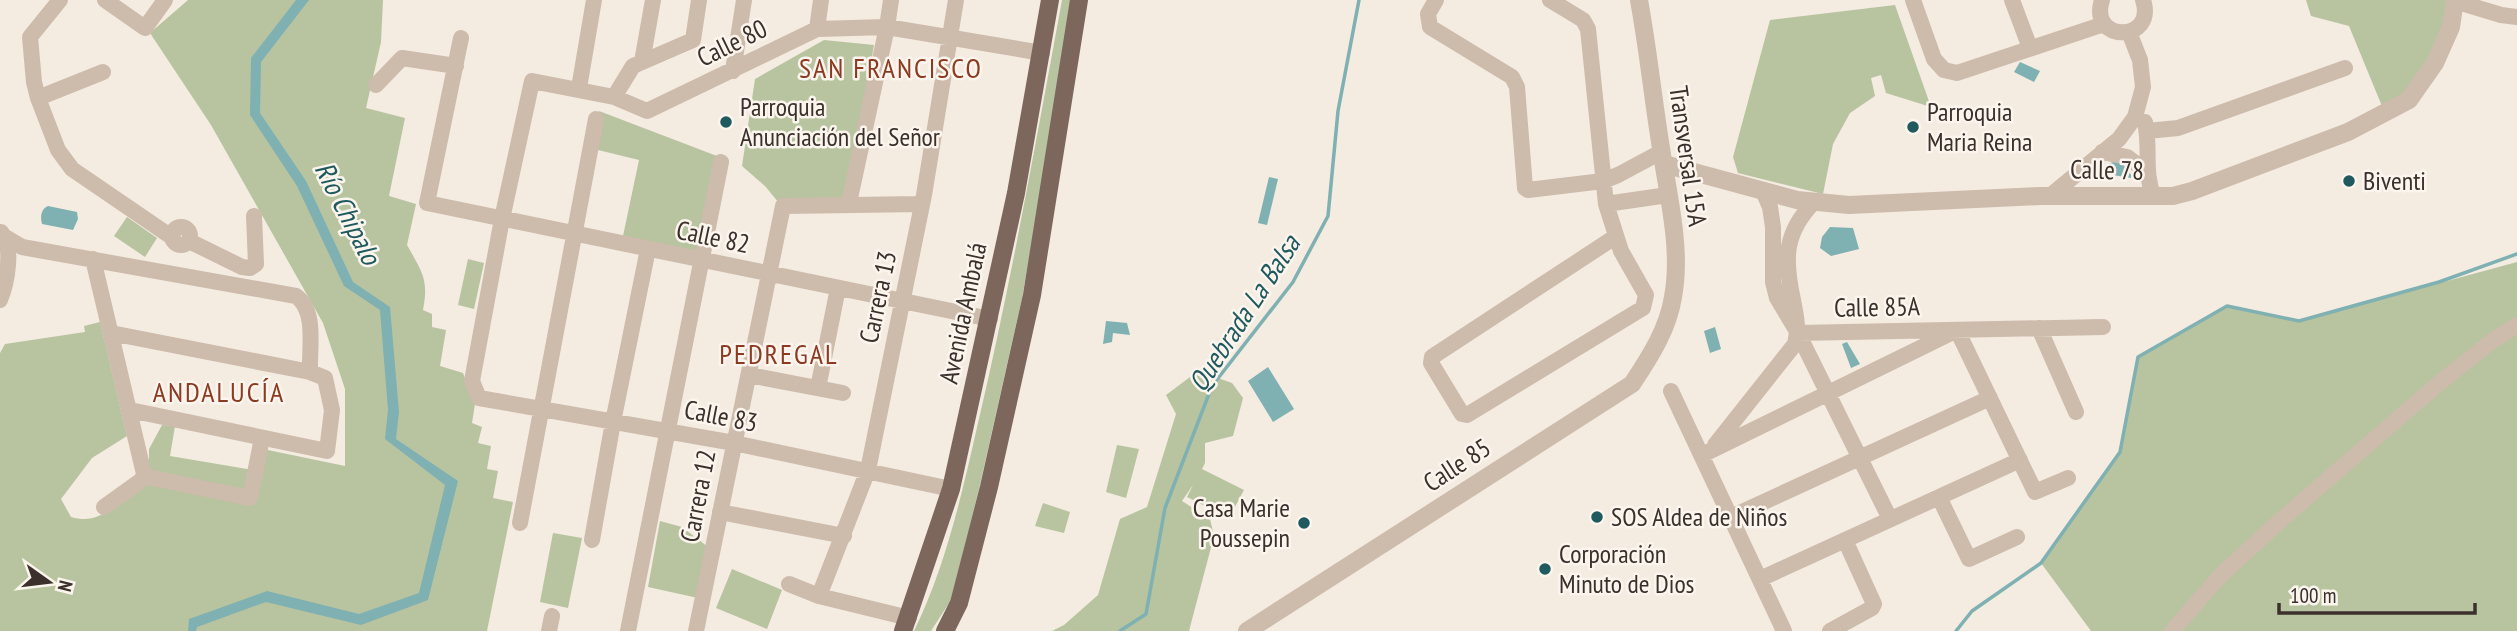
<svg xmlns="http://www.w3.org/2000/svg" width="2517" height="631" font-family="'PT Sans Narrow',sans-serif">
<rect width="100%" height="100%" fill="#f4ebe1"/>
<path fill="#b8c4a0" d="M188 0H383L381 42 366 108 405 118 389 196 416 204 407 245C422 272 429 279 423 310L432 314V327L446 330 440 366 463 373 475 404 472 423 482 427 478 443 491 446 487 469 498 471 493 498 513 502 487 631H0V353L5 344 85 332 84 326 100 322 127 436 92 458 61 499 71 517C101 526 114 504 134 485H149V449L162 425 175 426 170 456 259 471 263 449 345 466V389L323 323 211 125 150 33Z
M1062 0H1075L1022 298 979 489 951 600 931 631H914C946 566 962 493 978 423 1011 283 1036 141 1062 0Z
M2306 0H2451L2431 63 2404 97 2384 111 2349 26 2311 16Z
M1895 5 1931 107 1886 93 1881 75 1871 78 1875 96 1850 113 1833 144 1823 194 1738 173 1733 157 1770 20Z
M824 40 874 45 845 206 779 203 765 186 742 166 755 79Z
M599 111 717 156 699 254 623 236 639 160 594 149Z
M127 217 157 238 145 257 114 236Z
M468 259 484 263 474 309 458 305Z
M2517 262V631H2091L2041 563 2120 452 2138 357 2227 306 2300 321Z
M1198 371 1232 383 1243 398 1233 436 1205 443V463L1202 469 1244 490 1229 518 1187 497 1193 485 1182 501 1210 519 1214 536 1189 631H1052L1064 625 1098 595 1120 519 1147 507 1176 414 1166 395Z
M1117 445 1139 449 1126 498 1106 492Z
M1043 503 1070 512 1064 533 1035 526Z
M660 521 682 527 708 547 698 598 648 587Z
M553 533 582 538 568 608 540 602Z
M732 569 782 590 767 629 716 608Z"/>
<path fill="#7fb0b2" d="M296 0H309L261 62 260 113 306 181 353 282 390 307 399 412 396 439 458 481 428 600 361 625 266 602 197 627 196 631H188L189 619 267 591 359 614 419 593 445 485 385 439 388 410 380 310 344 286 297 186 250 115 251 58Z
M2020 62 2040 71 2034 82 2014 72Z
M2120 160 2132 176 2131 178 2107 174 2103 168 2110 163Z
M1269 177 1278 179 1267 225 1258 223Z
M48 206 77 212 78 219 73 230 42 224C40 217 41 209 48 206Z
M1830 227 1853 228 1859 249 1831 256 1820 248 1822 237Z
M1106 321 1127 323 1130 335 1113 333 1112 342 1103 344Z
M1715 327 1721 349 1710 353 1704 331Z
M1847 342 1860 364 1851 368 1842 344Z
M1268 367 1294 409 1273 422 1248 381Z"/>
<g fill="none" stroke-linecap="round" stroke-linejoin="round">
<path stroke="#7fb0b2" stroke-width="3.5" d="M1120 631 1146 614 1165 508 1212 386 1293 282 1328 216 1338 111 1359 0
M1956 631 1972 611 2041 563 2120 452 2138 357 2227 306 2299 321 2439 282 2517 254"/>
<path stroke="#cdbbac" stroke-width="16" d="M60 0 30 37 34 82 38 98 58 150 72 169 173 238
M105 0 145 28 165 0
M1436 0 1428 14 1430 27 1512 77 1517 87 1525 188 1528 190 1603 181 1618 175 1661 152
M1550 0 1583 20 1588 29 1606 204 1621 251 1646 295 1643 308 1467 415 1462 414 1431 363 1432 357 1615 237
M1913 0 1934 59 1944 70 1957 73 2104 24
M2012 0 2030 48
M2102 0C2088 43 2157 43 2143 0
M2455 1 2501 15 2517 17
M817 29 821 0
M461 38 427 203 990 319
M642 62 653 0
M733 71 744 0
M376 85 402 58 456 66
M579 88 594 0
M614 97 633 66 693 40 699 0
M38 98 103 72
M2145 122C2151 148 2143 172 2154 197
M2147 131 2178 128 2345 68
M2102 152 2127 157 2147 172
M1763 191 1770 207 1773 227V282L1777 298 1798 333 1890 519
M2050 196 2119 139 2135 117 2143 87 2140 60 2129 32
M850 198 887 27 891 0
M1606 204 1668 195
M172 236a9 9 0 1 1 18 0a9 9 0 1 1-18 0Z
M5 237 22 247 296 296C317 311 309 348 310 372
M189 241 242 267 250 268 256 264 254 216
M93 259 144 474 143 479 104 507
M0 300C7 283 14 246 1 232
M2039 328 2076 412
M111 333 310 372 325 378 332 410 327 451 130 410
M1798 333 2103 327
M749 375 843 393
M818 388 838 288
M1671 391 1784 631
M1715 445 1795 344C1799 329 1796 315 1793 300 1784 259 1784 233 1814 202
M1702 455 1957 330 2035 492 2068 478
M143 476 250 498 262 438
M951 489 734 443 479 398 472 381 502 219 532 81 614 97 647 111 817 29 887 27 1042 53
M1939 497 1969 559 2017 537
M720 512 844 536
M1731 517 1990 398
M520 523 596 119
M592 540 613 422 648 249
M1760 579 2020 460
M789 584 819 596 909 618
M819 596 868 470 924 195 956 0
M549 631 552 616
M628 631 721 162
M696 631 783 206 922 204
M1830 631 1872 608 1874 604 1845 540
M2172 631 2221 575 2281 520 2438 384 2491 342 2517 325"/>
<path stroke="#cdbbac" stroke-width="18" d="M1664 164 1797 200 1849 205 2040 196H2173L2192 191 2348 132 2409 100 2435 63 2451 27 2455 0
M1247 631 1632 384C1650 357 1668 329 1673 297 1682 249 1668 196 1661 148 1653 99 1648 49 1639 0"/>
<path stroke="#7d675c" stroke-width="18" d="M903 631 951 489 1016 193 1050 0
M945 631 959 603 989 487 1032 295 1079 0"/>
</g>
<g fill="#1f5a5e" stroke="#fbf5ee" stroke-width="2.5">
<circle cx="726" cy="122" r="7"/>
<circle cx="1913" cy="127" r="7"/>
<circle cx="2349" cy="181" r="7"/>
<circle cx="1597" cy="517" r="7"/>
<circle cx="1304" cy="523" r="7"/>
<circle cx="1545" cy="569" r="7"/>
</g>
<g text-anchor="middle" stroke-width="5" stroke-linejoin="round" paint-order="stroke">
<g font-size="26" fill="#3b302b" stroke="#fbf5ee">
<text transform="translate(732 43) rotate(-26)" y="9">Calle 80</text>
<text transform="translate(1688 156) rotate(82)" y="9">Transversal 15A</text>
<text transform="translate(2107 170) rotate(1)" y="9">Calle 78</text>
<text transform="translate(713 237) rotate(12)" y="9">Calle 82</text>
<text transform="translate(878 297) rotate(-78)" y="9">Carrera 13</text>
<text transform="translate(1877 307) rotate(-1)" y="9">Calle 85A</text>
<text transform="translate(963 313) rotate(-78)" y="9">Avenida Ambalá</text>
<text transform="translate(721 416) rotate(11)" y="9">Calle 83</text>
<text transform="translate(1457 465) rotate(-33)" y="9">Calle 85</text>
<text transform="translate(698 496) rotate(-79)" y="9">Carrera 12</text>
</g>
<g font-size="26" fill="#3b302b" stroke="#fbf5ee" text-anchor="start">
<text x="740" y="116">Parroquia<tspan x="740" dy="30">Anunciación del Señor</tspan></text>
<text x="1927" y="121">Parroquia<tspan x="1927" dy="30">Maria Reina</tspan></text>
<text x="2363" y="190">Biventi</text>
<text x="1290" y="517" text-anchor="end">Casa Marie<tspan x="1290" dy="30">Poussepin</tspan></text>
<text x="1611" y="526">SOS Aldea de Niños</text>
<text x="1559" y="563">Corporación<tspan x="1559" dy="30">Minuto de Dios</tspan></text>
</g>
<g font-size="28" letter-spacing="2" fill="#8c3b22" stroke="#fbf5ee">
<text x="891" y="78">SAN FRANCISCO</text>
<text x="779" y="364">PEDREGAL</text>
<text x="219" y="402">ANDALUCÍA</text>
</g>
<g font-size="28" font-style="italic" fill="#1f5a5e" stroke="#fbf5ee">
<text transform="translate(348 213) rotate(63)" y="10">Río Chipalo</text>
<text transform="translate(1244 313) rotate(-57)" y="10">Quebrada La Balsa</text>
</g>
</g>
<g transform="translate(49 582) rotate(104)" stroke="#fbf5ee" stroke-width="5" paint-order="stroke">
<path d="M0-5L12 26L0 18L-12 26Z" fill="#3b302b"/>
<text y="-10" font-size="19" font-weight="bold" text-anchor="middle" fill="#3b302b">N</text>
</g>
<path d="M2279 603v10h196v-10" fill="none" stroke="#3b302b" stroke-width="3.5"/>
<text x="2290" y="603" font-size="21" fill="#3b302b" stroke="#fbf5ee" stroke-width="5" paint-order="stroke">100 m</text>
</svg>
